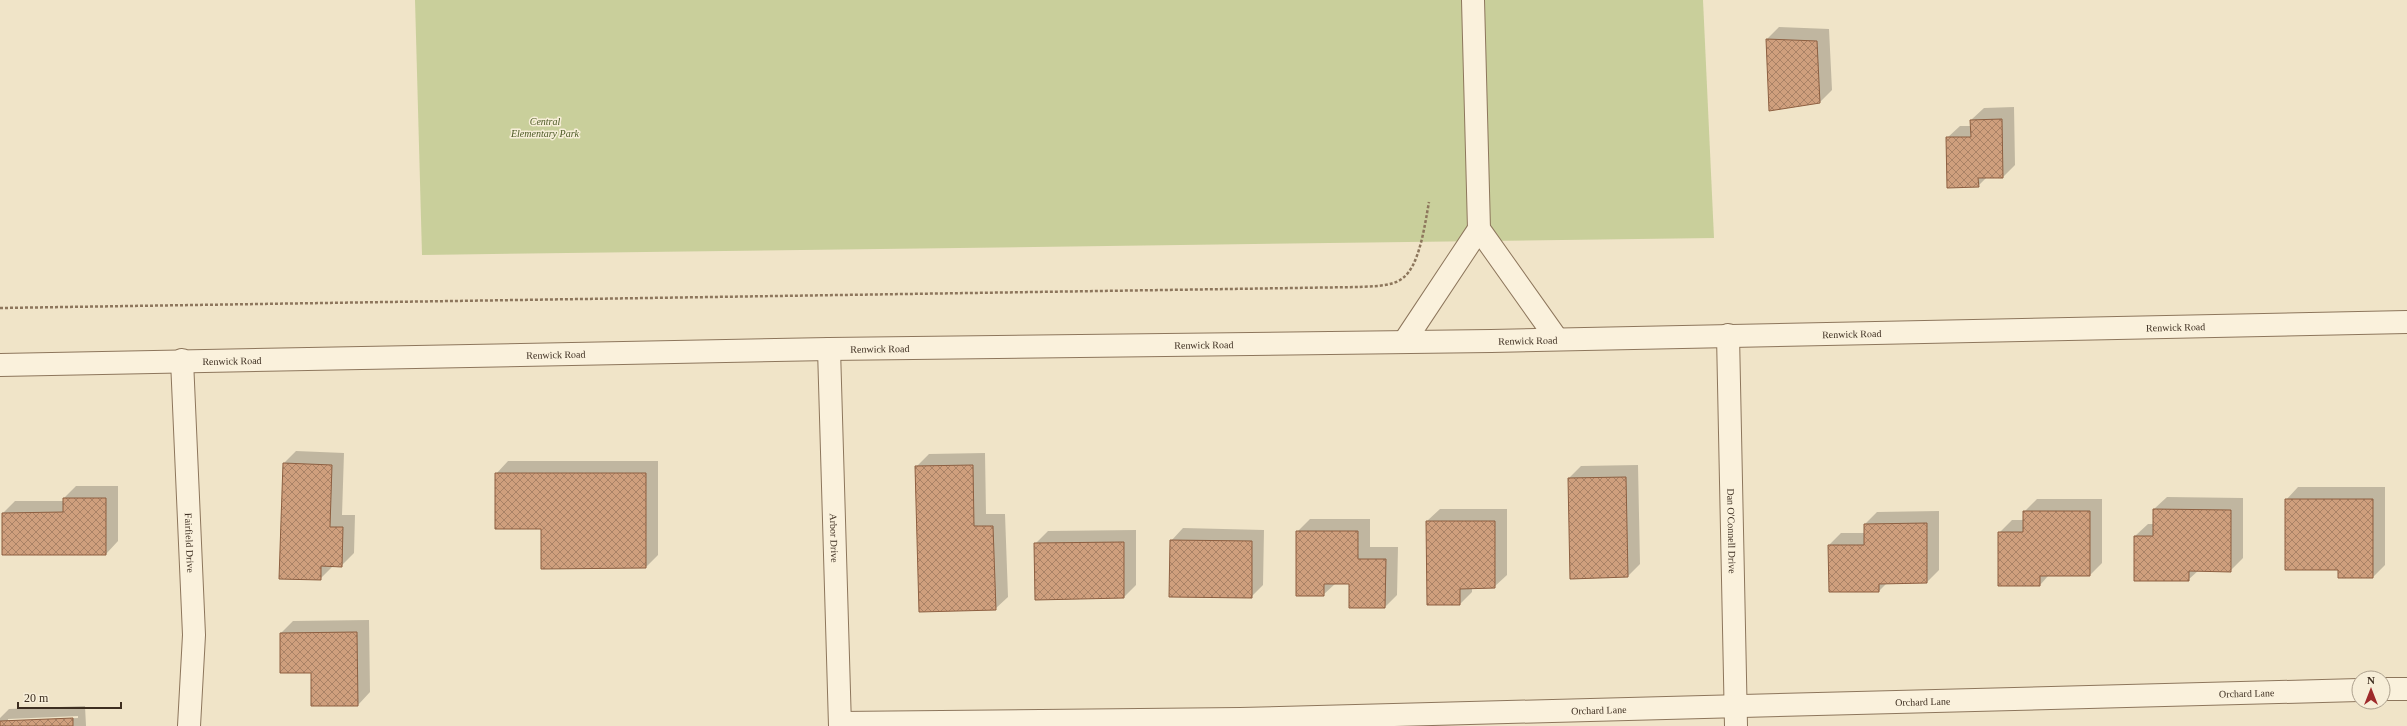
<svg xmlns="http://www.w3.org/2000/svg" width="2407" height="726" font-family="'Times New Roman',serif">
<defs>
<pattern id="building-cross-hatch" width="8" height="8" patternUnits="userSpaceOnUse"><rect width="8" height="8" fill="#cf9f7d"/><path d="M0 0l8 8M0 8l8-8" fill="none" stroke="#a98266"/></pattern>
</defs>
<rect width="100%" height="100%" fill="#f0e4c8"/>
<path fill="#c9cf9b" d="M415 0H1703L1714 238 422 255Z"/>
<path fill="#0003" fill-rule="evenodd" d="M1779 27 1829 29 1832 90 1820 102 1767 39Z
M2014 107 2015 165 2003 177H1987L1978 186 1947 138 1960 126H1971V120L1984 108Z
M296 451 344 453 342 515H355L354 553 341 566H333L320 579 284 463Z
M985 453 986 514H1005L1008 597 995 609 916 467 929 454Z
M508 461H658V555L646 567 542 528 496 474Z
M1638 465 1640 564 1628 576 1569 478 1581 466Z
M76 486H118V541L106 554 3 513 15 501H64V498Z
M2298 487H2385V565L2373 577 2339 569 2286 500Z
M2167 497 2243 498V558L2230 571 2199 570 2188 580 2135 536 2148 524H2154V509Z
M2037 499H2102V563L2090 575H2049L2040 585 1999 533 2012 520H2024V512Z
M1440 509H1507V575L1494 587 1472 588V592L1460 604 1427 521Z
M1939 511V570L1927 582 1887 583 1879 591 1829 545 1841 533H1865V524L1877 512Z
M1310 519H1370V547H1398L1397 595 1385 607 1350 583H1336L1323 595 1297 532Z
M1183 528 1264 530 1263 585 1251 597 1171 541Z
M1136 530V585L1124 597 1035 544 1048 531Z
M369 620 370 692 358 705 312 672 281 633 293 621Z
M85 706 86 726H0V718L9 709ZM78 716V718L8 721V719Z"/>
<path fill="url(#building-cross-hatch)" stroke="#8d5f41" d="M1766 39 1817 41 1820 103 1769 111Z
M2002 119 2003 178H1978L1979 187 1947 188 1946 137H1971L1970 120Z
M283 463 332 465 330 527H343L342 567 321 566V580L279 579Z
M973 465 974 526H993L996 610 919 612 915 466Z
M495 473H646V568L541 569V529H495Z
M1626 477 1628 577 1570 579 1568 478Z
M63 498H106V555H2V513L63 512Z
M2285 499H2373V578H2338V570H2285Z
M2153 509 2231 510V572L2189 571V581H2134V536H2153Z
M2023 511H2090V576H2040V586H1998V532H2023Z
M1426 521H1495V588L1460 589V605H1427Z
M1927 523V583L1879 584V592H1829L1828 545H1864V524Z
M1296 531H1358V559H1386L1385 608H1349V584H1324V596H1296Z
M1170 540 1252 541V598L1169 597Z
M1124 542V598L1035 600 1034 543Z
M357 632 358 706H311V673H280V633Z
M73 718V726H0V721Z"/>
<g fill="none" stroke-linecap="round" stroke-linejoin="round">
<defs>
<g id="minor">
<path d="M1473 0 1479 229 1557 339"/>
<path id="s1" d="M1728 335 1736 726"/>
<path d="M1404 342 1479 229"/>
<path id="s2" d="M829 349 840 726"/>
<path id="s3" d="M182 360 194 635 189 726"/>
<path d="M2383 689H2407"/>
<path id="s4" d="M840 723 1240 719 2359 690"/>
</g>
<g id="tertiary">
<path id="s5" d="M0 365 829 349 1491 341 2407 322"/>
</g>
</defs>
<use href="#minor" stroke="#8d765c" stroke-width="24"/>
<use href="#tertiary" stroke="#8d765c" stroke-width="24"/>
<path stroke="#8d765c" stroke-width="2.5" stroke-dasharray="3 2" stroke-linecap="butt" d="M0 308 1358 287C1372 286 1392 287 1403 278 1420 265 1425 223 1429 202"/>
<use href="#minor" stroke="#faf1dc" stroke-width="22"/>
<use href="#tertiary" stroke="#faf1dc" stroke-width="22"/>
</g>
<g text-anchor="middle" stroke-width="3" stroke-linejoin="round" paint-order="stroke">
<g font-size="10" font-style="italic" fill="#4d5a26" stroke="#f7eed8">
<text x="545" y="125">Central<tspan x="545" dy="12">Elementary Park</tspan></text>
</g>
<g font-size="10" fill="#3d2e20" stroke="#f7eed8">
<text dy="4" stroke="none"><textPath href="#s5" startOffset="2176">Renwick Road</textPath></text>
<text dy="4" stroke="none"><textPath href="#s5" startOffset="1852">Renwick Road</textPath></text>
<text dy="4" stroke="none"><textPath href="#s5" startOffset="1528">Renwick Road</textPath></text>
<text dy="4" stroke="none"><textPath href="#s5" startOffset="1204">Renwick Road</textPath></text>
<text dy="4" stroke="none"><textPath href="#s5" startOffset="880">Renwick Road</textPath></text>
<text dy="4" stroke="none"><textPath href="#s5" startOffset="556">Renwick Road</textPath></text>
<text dy="4" stroke="none"><textPath href="#s5" startOffset="232">Renwick Road</textPath></text>
<text dy="4" stroke="none"><textPath href="#s1" startOffset="196">Dan O'Connell Drive</textPath></text>
<text dy="4" stroke="none"><textPath href="#s2" startOffset="189">Arbor Drive</textPath></text>
<text dy="4" stroke="none"><textPath href="#s3" startOffset="183">Fairfield Drive</textPath></text>
<text dy="4" stroke="none"><textPath href="#s4" startOffset="1407">Orchard Lane</textPath></text>
<text dy="4" stroke="none"><textPath href="#s4" startOffset="1083">Orchard Lane</textPath></text>
<text dy="4" stroke="none"><textPath href="#s4" startOffset="759">Orchard Lane</textPath></text>
</g>
</g>
<g transform="translate(2371 690)"><circle r="19" fill="#f7eed8" stroke="#ada18e"/>
<path d="M0-3L7 15L0 10L-7 15Z" fill="#9e2a2b"/>
<text y="-6" font-size="11" font-weight="bold" text-anchor="middle" fill="#3d2e20">N</text>
</g>
<path d="M18 702v6h103v-6" fill="none" stroke="#3d2e20" stroke-width="2"/>
<text x="24" y="702" font-size="12" fill="#3d2e20" stroke="#f7eed8" stroke-width="3" paint-order="stroke">20 m</text>
</svg>
